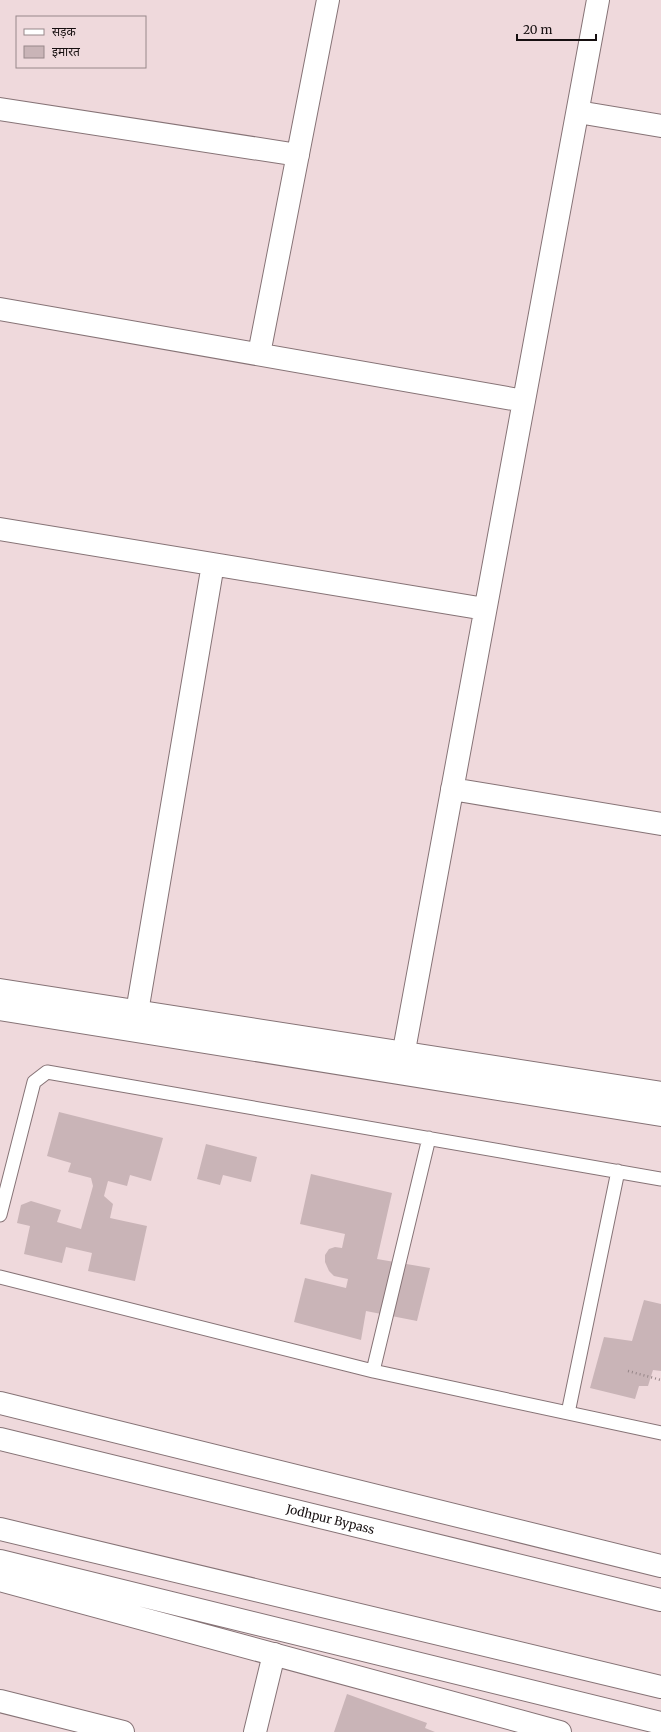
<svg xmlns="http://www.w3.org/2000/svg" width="661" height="1732" font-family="Merriweather,'Noto Sans Devanagari',serif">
<rect width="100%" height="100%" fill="#efd9dc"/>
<path fill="#c9b4b7" d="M59 1112 163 1138 151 1181 130 1175 127 1186 108 1181 104 1196 113 1204 110 1218 147 1226 135 1281 88 1271 92 1253 66 1247 62 1263 24 1254 30 1226 17 1223 21 1205 31 1201 61 1210 57 1222 81 1229 93 1186 91 1178 68 1172 71 1163 47 1156Z
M206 1144 257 1157 251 1182 223 1175 220 1185 197 1179Z
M311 1174 392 1193 377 1259 430 1268 417 1321 366 1311 361 1340 294 1322 305 1278 346 1288 348 1279 334 1276 329 1271 325 1262V1255L329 1249 335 1247 342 1248 345 1234 300 1224Z
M644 1300 661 1304V1371L653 1370 648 1386H639L635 1399 590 1388 604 1337 632 1341Z
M347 1694 427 1723 425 1728 435 1732H334Z"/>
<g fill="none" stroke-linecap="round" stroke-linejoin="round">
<defs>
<path id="lane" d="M0 1215 34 1082 47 1072 661 1179
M0 1277 373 1371 661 1433
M373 1371 429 1138
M568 1413 618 1171"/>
<path id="street" d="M0 109 298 155
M578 112 661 126
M0 309 524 401
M259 354 328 0
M0 529 485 609
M452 789 661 824
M137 1012 213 564
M400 1072 598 0
M0 1701 123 1732
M255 1732 274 1654"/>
<path id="secondary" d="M0 990 661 1093
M0 1009 661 1115
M0 1403 661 1566
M0 1561 661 1723
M0 1580 560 1732"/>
<g id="highway">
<path id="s1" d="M0 1439 661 1600"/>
<path d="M0 1529 661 1687"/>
</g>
</defs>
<use href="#lane" stroke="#867376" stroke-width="15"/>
<use href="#street" stroke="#867376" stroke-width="24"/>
<use href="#secondary" stroke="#867376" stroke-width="24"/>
<use href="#highway" stroke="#867376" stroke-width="24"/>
<path stroke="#968688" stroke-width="2.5" stroke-dasharray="1 3" stroke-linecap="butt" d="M628 1371 661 1380"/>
<use href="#lane" stroke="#fff" stroke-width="13"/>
<use href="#street" stroke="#fff" stroke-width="22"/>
<use href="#secondary" stroke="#fff" stroke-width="22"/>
<use href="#highway" stroke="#fff" stroke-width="22"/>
</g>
<g text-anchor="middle" stroke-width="3" stroke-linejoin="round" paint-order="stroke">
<g font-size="12" fill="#160f10" stroke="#efd9dc">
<text dy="4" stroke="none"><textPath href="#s1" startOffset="340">Jodhpur Bypass</textPath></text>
</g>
</g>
<rect x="16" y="16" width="130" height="52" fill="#efd9dc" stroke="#98888a"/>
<rect x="24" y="29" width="20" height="6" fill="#ffffff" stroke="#98888a"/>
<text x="52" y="36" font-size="12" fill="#160f10">सड़क</text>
<rect x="24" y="46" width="20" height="12" fill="#c9b4b7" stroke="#98888a"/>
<text x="52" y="56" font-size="12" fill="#160f10">इमारत</text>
<path d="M517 34v6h79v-6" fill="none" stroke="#160f10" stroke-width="2"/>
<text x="523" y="34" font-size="12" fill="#160f10" stroke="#efd9dc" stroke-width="3" paint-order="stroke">20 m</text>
</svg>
